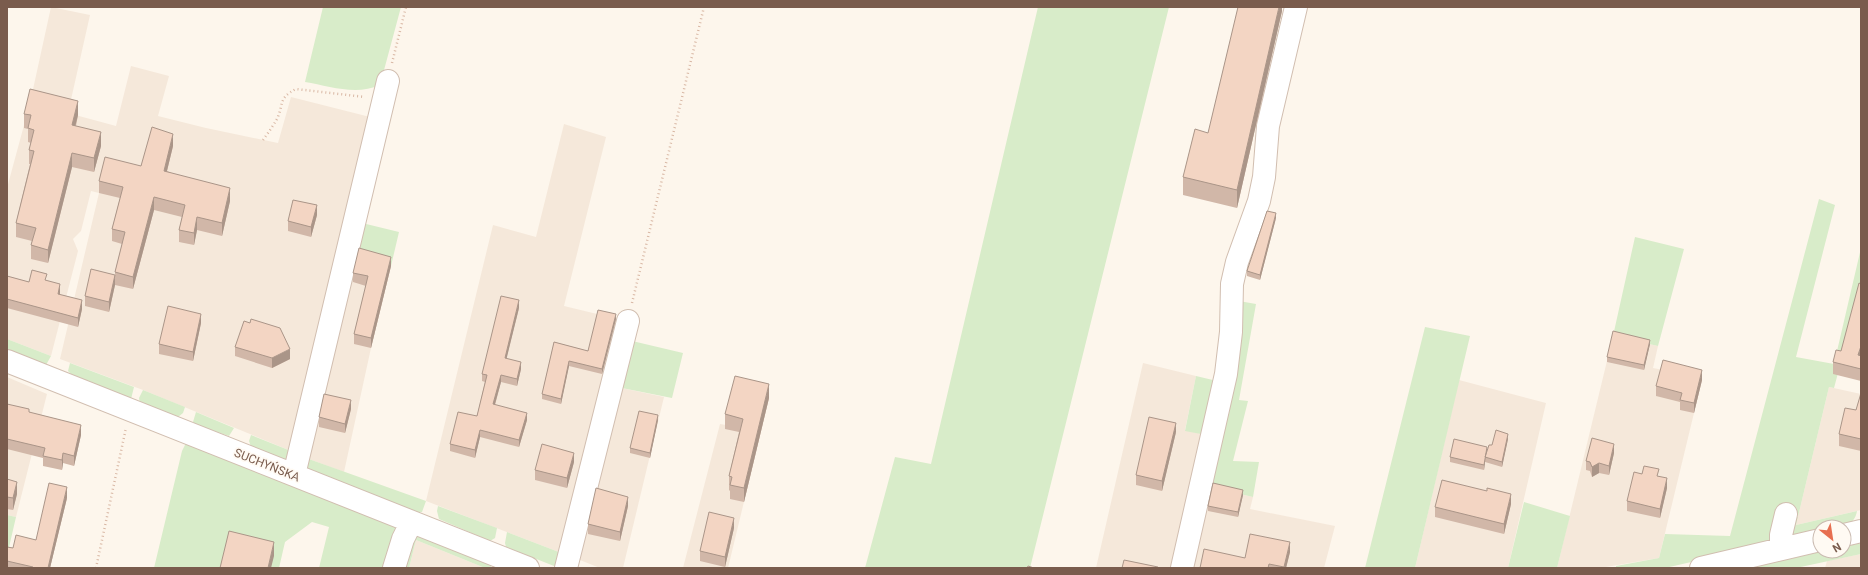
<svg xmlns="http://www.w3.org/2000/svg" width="1868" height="575" font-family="Roboto,sans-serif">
<rect width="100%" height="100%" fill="#fdf6ec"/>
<path fill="#f5e8da" d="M51 7 90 15 68 113 116 126 131 66 169 76 158 116 206 128 278 143 291 97 374 118 291 451 143 390 60 359 99 193 91 191 81 231 73 239 78 251 51 356 7 339V188L30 103Z
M564 124 606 137 564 306 622 320 564 554 426 501 493 225 536 237Z
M350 256 391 266 371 348 344 472 306 458 321 398 325 392 320 379Z
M1613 336 1658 346 1653 368 1663 370 1694 413 1659 558 1600 568H1557Z
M1143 363 1196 376 1185 430 1206 435 1175 568H1096Z
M7 377 47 394 16 517 7 515Z
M1459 380 1546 403 1508 568H1415Z
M617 387 664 397 623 568H600L575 558Z
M1829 387 1861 394V510L1796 525Z
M735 390 769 398 728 568H683L720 424 726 425Z
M1206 486 1253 497 1250 509 1335 526 1324 568H1187Z
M416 540 485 568H409Z
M1861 554V568H1825L1827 561Z"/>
<path fill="#d8ecc9" d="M323 7H401L380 85C356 96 329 86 305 82Z
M1038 7H1169L1030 568H865L895 457 931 464Z
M1819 199 1835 205 1796 357 1834 364 1861 248V296L1859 295 1834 388 1829 387 1796 525 1857 511C1854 530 1835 527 1820 527V532L1791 539 1789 517H1798L1796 507 1784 505 1770 544 1665 568H1616V566L1659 558 1665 534 1730 536Z
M358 222 399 232 391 266 350 256Z
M1635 237 1684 249 1658 346 1613 336Z
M1239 301 1256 304 1239 400 1248 401 1233 461 1259 462 1253 497 1206 486Z
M1425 327 1470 336 1415 568H1365Z
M7 339 51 356 46 365 7 351Z
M628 340 683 353 672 398 617 387Z
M70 363 134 387 131 399 71 374 68 371Z
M1196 376 1217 381 1206 435 1185 431Z
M143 390 185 407 183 413 178 417 140 404 139 398Z
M196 412 234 428 229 436 196 425 193 422Z
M251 435 291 451 290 459 285 461 251 447 249 441Z
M186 443 397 528 389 568H319L329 527 312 522 285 542 279 568H154L182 451Z
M306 458 426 501 422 512H416L307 469 303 465Z
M1524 502 1570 516 1557 568H1508Z
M438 506 497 528 495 538 490 541 439 519 437 511Z
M7 515 16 517 7 556Z
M507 532 564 554 558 564 554 566 506 547 505 543Z
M417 536 492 564 490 568H485L416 540 409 568H401Z
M1861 543V554L1796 568H1750L1824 551H1844V547Z"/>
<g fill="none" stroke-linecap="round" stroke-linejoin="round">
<defs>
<path id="minor" d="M7 361 528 568
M294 475 388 81
M1844 535 1861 531
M1781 549V535L1786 514
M394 568 403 539 411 523
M566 568 628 321
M1182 568 1226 374 1231 332 1232 284 1237 262 1259 201 1264 177 1268 126 1296 7
M1701 568 1820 540"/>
</defs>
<use href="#minor" stroke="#d1beb0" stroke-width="24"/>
<path stroke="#d9b8a5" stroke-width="2.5" stroke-dasharray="1 3" stroke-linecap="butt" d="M392 63 406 7
M263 140C268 133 273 126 277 119 284 104 278 98 296 89L365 97
M632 303 704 7
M96 568 126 428"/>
<use href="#minor" stroke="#fff" stroke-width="22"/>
</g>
<path fill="#d1b7a8" d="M1282 7V11L1237 208 1183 195V177Z
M24 114 78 115 76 126 101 146 94 172 72 167 48 263 31 259V245L32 241 16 237V223L30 164H29V150L31 143 28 142V129L24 128Z
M173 146 167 171 230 201 222 236 197 230 194 245 179 242V230L182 217 154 210 133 289 115 285 109 312 85 306V296L115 275V272L122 244 112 241V229L120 198 99 193V181L141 166Z
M317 215 311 237 288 231V221Z
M1276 218 1260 280 1247 276V271Z
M391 266 371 348 354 344V334L366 286 353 282V273Z
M7 276 29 282 47 281 60 293V295L82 309 78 327 7 308Z
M1861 284V451L1839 446V434L1856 410 1861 394V381L1833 374V362L1841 351Z
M519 308 506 359 521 369 517 386 501 382 495 405 527 420 519 447 480 437 475 458 450 451V444L477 416 485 382 482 381V374Z
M616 319 602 374 569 366 561 404 542 399V394L554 342 588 351Z
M201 323 193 361 159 354V344Z
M1650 344 1644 370 1607 362V357Z
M235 347 290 359 272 368 235 356Z
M1702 380 1694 413 1680 410V402L1656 396V386Z
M769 398 744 502 730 499V491L729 490V476L739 432 725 429V414Z
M7 404 29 412 81 435 74 466 63 463 62 470 43 466V458L7 449Z
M351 409 345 433 319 427V417Z
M658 420 650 458 630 453V448Z
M1176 432 1162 491 1136 485V475Z
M1508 439 1502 467 1485 462 1484 470 1450 462V457L1487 451 1492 445Z
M1614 453 1609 475 1599 473 1592 477 1590 471 1586 470V461Z
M574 462 567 488 535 480V470Z
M1659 476 1667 488 1660 518 1627 511V501Z
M7 479 17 494 13 510 7 509Z
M1243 495 1238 517 1208 511V506Z
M67 498 50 568H7V547L13 548 36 540Z
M1511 504 1504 534 1435 517V507Z
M628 506 620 541 588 534V524Z
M734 528 725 567 700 561V551Z
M1290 552 1286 568H1200L1245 558Z"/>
<path fill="#aa9588" d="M1279 7H1282V11L1237 208V190Z
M78 101V115L72 139V125Z
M101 132V146L94 172V158Z
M173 134V146L164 183V171Z
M72 153V167L48 263V250Z
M230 188V201L222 236V223Z
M154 197V210L133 289V277Z
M317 205V215L311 237V227Z
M1276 213V218L1260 280V275Z
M197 217V230L194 245V233Z
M391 257V266L371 348V338Z
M115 275V285L109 312V302Z
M60 284V293L58 303V294Z
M82 300V309L78 327V318Z
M519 300V308L505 365V358Z
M201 314V323L193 361V352Z
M616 314V319L602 374V369Z
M1650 340V344L1644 370V365Z
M1861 346V357L1858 355Z
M290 349V359L272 368V358Z
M569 361V366L561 404V399Z
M521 362V369L517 386V379Z
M1702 370V380L1694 413V403Z
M501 375V382L493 411V404Z
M769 384V398L744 502V488Z
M351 400V409L345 433V424Z
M527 413V420L519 447V440Z
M658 415V420L650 458V453Z
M1176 423V432L1162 491V481Z
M81 425V435L74 466V456Z
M480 430V437L475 458V450Z
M1508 434V439L1502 467V462Z
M1614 444V453L1609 475V466Z
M1487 447V452L1485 457V462L1484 470V465Z
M63 453V463L62 470V460Z
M574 453V462L567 488V478Z
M1599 463V473L1592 477V467Z
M1667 478V488L1660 518V509Z
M17 482V494L13 510V498Z
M67 487V498L50 568H48Z
M1243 490V495L1238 517V512Z
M1511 494V504L1504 534V524Z
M628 497V506L620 541V532Z
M734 518V528L725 567V557Z
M274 542V556L271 568H268Z
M1290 542V552L1286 568H1284Z"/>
<path fill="#f3d5c3" stroke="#aa9588" d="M1238 7H1279L1237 190 1183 177 1195 129 1208 133Z
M30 89 78 101 72 125 101 132 94 158 72 153 48 250 31 245 36 228 16 223 34 151 29 150 34 130 28 128 31 115 24 114Z
M152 127 173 134 164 171 230 188 222 223 197 217 194 233 179 230 185 205 154 197 133 277 115 272 125 232 112 229 123 187 99 181 105 157 141 166Z
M293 200 317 205 311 227 288 221Z
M1267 211 1276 213 1260 275 1247 271Z
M359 248 391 257 371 338 354 334 368 276 353 273Z
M91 269 115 275 109 302 85 296Z
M32 270 47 274 45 280 60 284 58 294 82 300 78 318 7 299V276L29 282Z
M1859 283 1861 284V346L1858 355 1861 356V369L1833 362 1836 350 1841 351Z
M501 296 519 300 505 358 521 362 517 379 501 375 493 404 527 413 519 440 480 430 475 450 450 444 458 412 477 416 487 375 482 374Z
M168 306 201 314 193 352 159 344Z
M598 310 616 314 602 369 569 361 561 399 542 394 554 342 588 351Z
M251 319 280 328 290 349 272 358 235 347 244 321 250 323Z
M1613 331 1650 340 1644 365 1607 357Z
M1663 360 1702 370 1694 403 1680 400 1682 393 1656 386Z
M735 376 769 384 744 488 730 485 732 477 729 476 743 419 725 414Z
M1861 393V439L1839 434 1845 408 1856 410Z
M324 394 351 400 345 424 319 417Z
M7 404 29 409V412L81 425 74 456 63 453 62 460 43 456 45 448 7 439Z
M639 411 658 415 650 453 630 448Z
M1149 417 1176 423 1162 481 1136 475Z
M1496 430 1508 434 1502 462 1485 457 1489 445H1492Z
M1592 438 1614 444 1609 466 1599 463 1592 467 1590 462 1586 461Z
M1454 439 1487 447 1484 465 1450 457Z
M542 444 574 453 567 478 535 470Z
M1644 466 1659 469 1657 476 1667 478 1660 509 1627 501 1634 472 1642 474Z
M7 479 17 482 13 498 7 497Z
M1442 480 1487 491V488L1511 494 1504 524 1435 507Z
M49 483 67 487 48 568H33V567L7 561V547L13 548 16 535 36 540Z
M1213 483 1243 490 1238 512 1208 506Z
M596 488 628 497 620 532 588 524Z
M709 512 734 518 725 557 700 551Z
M229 531 274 542 268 568H220Z
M1250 534 1290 542 1284 567 1269 564 1268 568H1200L1204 549 1245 558Z
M1124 560 1158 567V568H1122Z
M1028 566 1034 568H1027Z"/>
<g text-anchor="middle" stroke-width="3.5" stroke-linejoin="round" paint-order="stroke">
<g font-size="12" fill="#7a5c4d" stroke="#fffaf3">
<text transform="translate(267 465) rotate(22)" y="4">SUCHYŃSKA</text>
</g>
</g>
<rect width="1868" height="575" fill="none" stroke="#7a5c4d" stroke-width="16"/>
<g transform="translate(1832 539) rotate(150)"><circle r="19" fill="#fffaf3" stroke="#cabbb1"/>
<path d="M0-3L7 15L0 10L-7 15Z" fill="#e76f51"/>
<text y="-6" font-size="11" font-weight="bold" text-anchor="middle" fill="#7a5c4d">N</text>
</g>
</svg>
